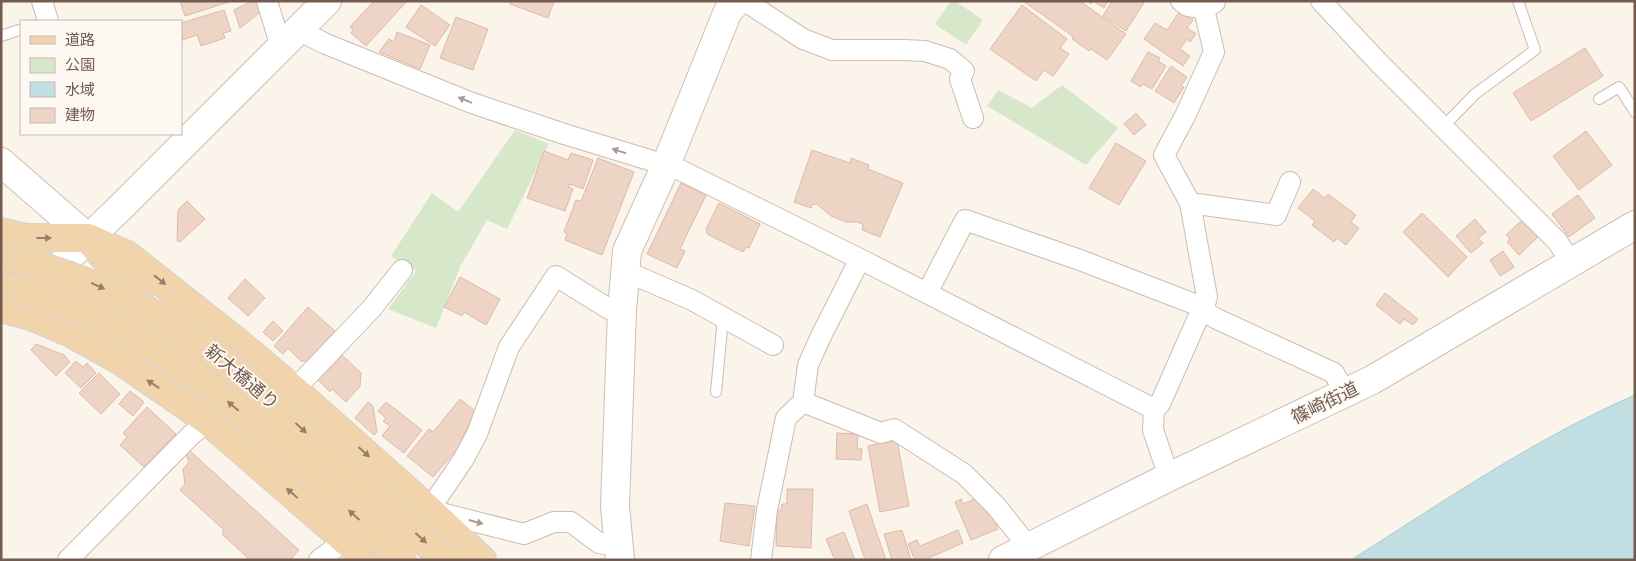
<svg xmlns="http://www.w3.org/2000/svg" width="1636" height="561" font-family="'Exo 2','Noto Sans JP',sans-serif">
<rect width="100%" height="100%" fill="#faf4eb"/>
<path fill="#d7e7ca" d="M951 1H955L983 20 966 45 935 24Z
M1062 85 1118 128 1086 165 987 106 998 90 1032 108Z
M515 130 549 144 507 229 487 220 460 267 436 328 388 309 416 271 391 256 432 193 458 212Z"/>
<path fill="#c1dfe2" stroke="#a8ced3" d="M1635 395V560H1351C1444 501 1534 439 1635 395Z"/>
<path fill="#edd4c5" stroke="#debaa8" d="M180 1H232L185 16Z
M252 1H257L263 10 240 28 234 10Z
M374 1H407L366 46 351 33 353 30 350 27Z
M511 1H554L548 18 510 4Z
M1023 1H1080L1126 34 1107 60 1091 49 1089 51 1072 39 1074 37Z
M1088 1H1108L1104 8 1093 1 1091 4Z
M1112 1H1145L1126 31 1103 16Z
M421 5 450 25 435 46 406 27Z
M1022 5 1067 39 1060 48 1069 54 1053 76 1044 70 1036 81 990 49Z
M224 10 231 31 223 33 225 38 201 46 197 35 182 40 181 23Z
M1180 11 1193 20 1187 28 1196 34 1190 42 1187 39 1180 49 1190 56 1183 66 1144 39 1155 23 1167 30Z
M456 17 488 29 473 70 440 58Z
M397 32 430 45 420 69 379 52 389 39 394 42Z
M1585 48 1603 76 1531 121 1513 93Z
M1148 52 1160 58 1158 61 1166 66 1152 89 1143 84 1141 87 1131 81Z
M1171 66 1187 77 1181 86 1184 87 1174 103 1155 91Z
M1136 113 1146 125 1134 135 1124 124Z
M1586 131 1612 165 1579 190 1553 156Z
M1116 143 1146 161 1119 205 1089 188Z
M812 150 850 163 851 158 869 165 868 169 903 183 880 237 862 230 863 224 857 222H846L831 216 817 204 812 205 811 208 794 202Z
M544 151 568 160 571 153 593 160 583 189 570 184 568 187 573 189 565 211 527 198Z
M598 158 634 172 602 255 565 240 567 233 564 232 576 200 581 201Z
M681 183 706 195 680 249 685 251 677 268 647 254Z
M1313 189 1325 198 1328 194 1356 215 1351 222 1359 228 1346 245 1337 238 1334 242 1312 225 1315 221 1298 208Z
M1578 195 1595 218 1569 237 1552 214Z
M187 201 205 219 180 242 177 241 178 210Z
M719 203 760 224 749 248 746 247 743 252 707 234 706 229Z
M1422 213 1467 257 1448 277 1403 232Z
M1475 219 1486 232 1478 238 1483 243 1471 253 1456 236Z
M1523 219 1539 236 1519 255 1507 242 1510 239 1506 235Z
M1503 251 1514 267 1500 276 1490 260Z
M460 277 500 299 486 325 464 312 462 316 444 307Z
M245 279 265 298 248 316 228 298Z
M1385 293 1418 319 1413 325 1404 319 1400 324 1376 305Z
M308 307 335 331 307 361H301L288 348 283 354 274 346Z
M273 321 283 331 273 341 263 332Z
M36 344 64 355 70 362 56 376 31 350Z
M342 355 361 373 360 386 346 402 332 389 330 392 318 380Z
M76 361 83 367 87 363 96 373 81 388 65 373Z
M99 373 120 394 101 414 79 393Z
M130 391 144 402 133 416 119 404Z
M460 399 475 411 458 448 433 477 407 456 429 429 433 432Z
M368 402 373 406 377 432 374 435 355 418Z
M386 402 422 430 404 453 382 436 390 426 383 421 386 418 378 411Z
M147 407 176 434 144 467 120 445 127 437 123 433Z
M837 433 858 434 857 449H862L861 460 836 459Z
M897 440 909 506 880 512 868 446Z
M190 451 299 550 290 560H250L223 535V529L180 490 185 484 183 469 189 462 186 454Z
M787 489H813L811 548 776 546 777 510H781L782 504H787Z
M979 497 988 505 998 529 971 540 955 502 961 499 963 504Z
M725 503 755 506 749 546 720 541Z
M867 504 886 560H865L849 511Z
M902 530 911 560H892L884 534Z
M958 530 963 543 924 560H915L908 544 917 540 920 546Z
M844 532 855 560H835L826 539Z"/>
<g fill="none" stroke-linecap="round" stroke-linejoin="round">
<defs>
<path id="lane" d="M1 36 19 30
M1599 99 1619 87 1635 112
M1443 127 1475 94 1535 50 1518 1
M716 392 723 318"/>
<path id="street" d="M42 1 48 21
M267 1 281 47
M745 1 803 39 832 50H904L925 51 950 59 964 71 960 79 973 118
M1181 1 1188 6 1204 9 1215 2
M1321 1 1379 63 1557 241 1571 262
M298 30 326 44 472 103 564 134 666 165
M666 163 860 259 1154 409
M1190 203 1276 215 1290 182
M625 271 692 300 773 345
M927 293 965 220 1080 260 1197 305 1203 311 1217 319 1334 373 1345 393
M294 390 372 308 402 270
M803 402 881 433 894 429 964 474 996 506 1028 546
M1169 477 1153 430 1154 409 1160 404 1197 320 1203 311 1207 297 1190 203 1164 155 1185 116 1214 52 1204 9
M618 546 599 543 571 522H554L524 534 429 510 463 460 477 434 509 347 556 276 609 309 622 310
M68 560 191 435 208 421
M319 560 346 540
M761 560 767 510 786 418 803 402 808 365 821 336 860 259"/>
<path id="secondary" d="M1 162 88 238
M15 309 123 205 327 1
M620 560 615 506 622 310 627 251 666 165 728 11 738 1
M1003 560 1169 477 1372 380 1635 225"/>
<path id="primary" d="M1 232 26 238H88L127 255 236 341 294 390 429 510 482 560
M90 241 126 283 140 303 177 368
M1 308 31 316 71 333 118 359 208 421 368 560"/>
</defs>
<use href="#lane" stroke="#ccbcb2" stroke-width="12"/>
<use href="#street" stroke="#ccbcb2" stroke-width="22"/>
<use href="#secondary" stroke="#d0beb2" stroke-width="30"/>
<use href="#primary" stroke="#d8d1ce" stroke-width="30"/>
<use href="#lane" stroke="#fff" stroke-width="10"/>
<use href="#street" stroke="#fff" stroke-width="20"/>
<use href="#secondary" stroke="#fff" stroke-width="28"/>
<use href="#primary" stroke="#f1d4ab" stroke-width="28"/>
<defs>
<path id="primary-bridge" d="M1 255C99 280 173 317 250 382L445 560
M1 286C54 298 105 319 152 347 203 377 247 417 291 457 328 491 365 526 403 560"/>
</defs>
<use href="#primary-bridge" stroke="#d8d1ce" stroke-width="30" stroke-linecap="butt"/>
<use href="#primary-bridge" stroke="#f1d4ab" stroke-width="28"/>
</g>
<defs><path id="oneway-solid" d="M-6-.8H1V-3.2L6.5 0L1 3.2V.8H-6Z" transform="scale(1.25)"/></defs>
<g fill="#ab9d96">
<use href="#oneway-solid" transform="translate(465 100) rotate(-158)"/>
<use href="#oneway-solid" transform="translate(619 151) rotate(-163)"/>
<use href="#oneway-solid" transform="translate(476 522) rotate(15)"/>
</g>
<g fill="#997f6b">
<use href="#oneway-solid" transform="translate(44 238)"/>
<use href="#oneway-solid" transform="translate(160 280) rotate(38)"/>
<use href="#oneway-solid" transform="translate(98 286) rotate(24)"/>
<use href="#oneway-solid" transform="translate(153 384) rotate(-147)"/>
<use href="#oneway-solid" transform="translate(233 406) rotate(-140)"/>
<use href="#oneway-solid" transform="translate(301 428) rotate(42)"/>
<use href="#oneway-solid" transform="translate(364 452) rotate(42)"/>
<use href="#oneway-solid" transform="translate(292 493) rotate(-139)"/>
<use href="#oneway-solid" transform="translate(354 515) rotate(-138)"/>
<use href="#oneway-solid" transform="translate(421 538) rotate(42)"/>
</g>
<g text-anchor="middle" stroke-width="4" stroke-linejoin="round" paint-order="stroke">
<g font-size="18" fill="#735b50" stroke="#fdf8f1">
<text transform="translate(242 377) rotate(40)" y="6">新大橋通り</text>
<text transform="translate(1325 403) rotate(-26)" y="6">篠崎街道</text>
</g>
</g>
<rect width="1636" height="561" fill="none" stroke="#735b50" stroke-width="5"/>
<rect x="20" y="20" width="162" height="115" fill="#fdf8f1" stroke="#c6b9b1"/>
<rect x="30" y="36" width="25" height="8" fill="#f1d4ab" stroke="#c6b9b1"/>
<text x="65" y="45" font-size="15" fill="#735b50">道路</text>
<rect x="30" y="58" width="25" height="15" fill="#d7e7ca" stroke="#c6b9b1"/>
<text x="65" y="70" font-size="15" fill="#735b50">公園</text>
<rect x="30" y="82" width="25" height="15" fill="#c1dfe2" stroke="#c6b9b1"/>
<text x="65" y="95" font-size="15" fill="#735b50">水域</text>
<rect x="30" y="108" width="25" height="15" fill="#edd4c5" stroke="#c6b9b1"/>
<text x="65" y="120" font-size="15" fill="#735b50">建物</text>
</svg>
